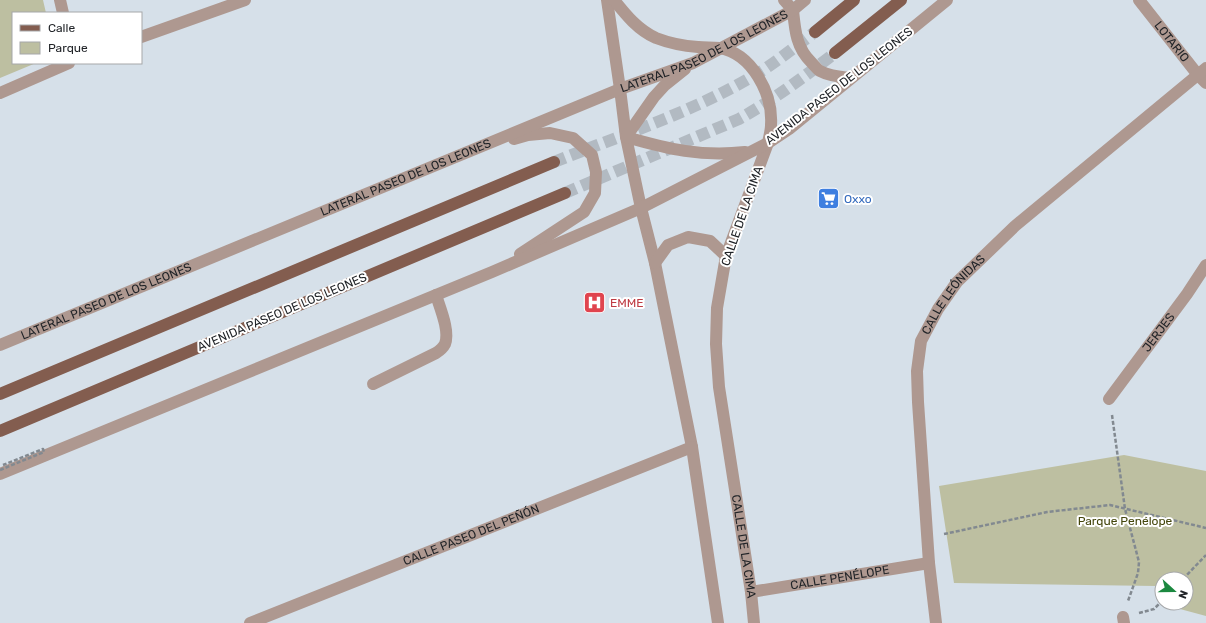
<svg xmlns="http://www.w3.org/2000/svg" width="1206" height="623" font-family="Rubik,sans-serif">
<rect width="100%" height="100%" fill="#d6e0e9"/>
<path fill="#bdbfa1" d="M0 0H43L46 13H13V63H36L0 78Z
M1124 455 1206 471V616L1180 609 1174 603H1186V579H1162V592L1156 586 954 583 939 486Z"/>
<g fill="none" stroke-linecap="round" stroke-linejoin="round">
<path stroke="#b2bac2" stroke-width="12" stroke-dasharray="12 6" stroke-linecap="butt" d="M554 162C619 136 687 114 748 79 772 66 793 48 815 32
M565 193 739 119C773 100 804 77 835 53"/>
<path stroke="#828990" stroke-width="2.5" stroke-dasharray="4 2" stroke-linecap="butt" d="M1112 415 1125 509 1139 562 1138 573 1128 601
M944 534 1047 512 1110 505 1206 528
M1183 579 1206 555
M1139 613 1154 609 1162 601"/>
<g stroke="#ae9890" stroke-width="12">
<path d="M60 0 63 13"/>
<path d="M607 0 620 89 626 137 641 208 655 263 692 447 718 623"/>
<path id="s1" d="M614 0C626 15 638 30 656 38 669 43 684 46 698 47 705 48 712 47 719 48 752 53 773 94 771 125 771 131 769 137 768 143L726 256 717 308 716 344 719 387 751 592 754 623"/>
<path d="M784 0 793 10C795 30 796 47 811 62 814 65 817 69 820 71 829 76 840 77 850 78"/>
<path id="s2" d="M1139 0 1198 75 1206 83"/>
<path d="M141 37 245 0"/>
<path d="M685 69 665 85 654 97 626 137C668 149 701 157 745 152"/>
<path d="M0 93 69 63"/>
<path d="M514 139 528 135 550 133 573 138 592 155 596 172 595 193 584 212 520 254"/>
<path d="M655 263 668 245 688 237 710 241 726 256"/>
<path id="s3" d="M0 345 620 89 693 63 793 10 805 0"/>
<path d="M373 384 436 353C439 351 443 348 445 344 450 331 440 308 436 295"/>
<path id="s4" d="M1109 399 1187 294 1206 265"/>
<path d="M0 474 492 272 641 208 768 143 789 129 947 0"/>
<path id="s5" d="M751 592 929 563"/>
<path d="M1123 617 1124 623"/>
<path id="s6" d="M250 623 692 447"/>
<path id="s7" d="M936 623 929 563 918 402 917 371 921 341 938 309 957 282 1015 226 1206 68"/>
</g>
<path stroke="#835d4f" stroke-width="12" d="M815 32 854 0
M835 53 901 0
M0 394 554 162
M0 431 565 193"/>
<path stroke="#828990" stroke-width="2.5" stroke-dasharray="4 2" stroke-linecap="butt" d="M0 470 44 452 43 449 3 465"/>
</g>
<defs>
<symbol id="supermarket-square" viewBox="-11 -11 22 22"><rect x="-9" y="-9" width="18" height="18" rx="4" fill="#3f7fe0" stroke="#fff"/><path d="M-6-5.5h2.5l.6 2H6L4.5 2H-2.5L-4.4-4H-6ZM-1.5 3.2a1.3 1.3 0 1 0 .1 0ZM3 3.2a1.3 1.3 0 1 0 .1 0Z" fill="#fff"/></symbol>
<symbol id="hospital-square" viewBox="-11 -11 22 22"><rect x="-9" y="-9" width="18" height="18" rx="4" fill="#e0444e" stroke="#fff"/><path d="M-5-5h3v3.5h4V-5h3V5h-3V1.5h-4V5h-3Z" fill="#fff"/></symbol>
</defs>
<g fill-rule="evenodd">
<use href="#supermarket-square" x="816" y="186" width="25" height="25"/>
<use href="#hospital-square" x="582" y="290" width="25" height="25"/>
</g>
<g text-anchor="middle" stroke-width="4" stroke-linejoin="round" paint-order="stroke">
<g font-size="12" fill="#212428" stroke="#fff">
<text dy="4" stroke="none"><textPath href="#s2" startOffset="53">LOTARIO</textPath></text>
<text dy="4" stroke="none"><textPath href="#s3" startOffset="763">LATERAL PASEO DE LOS LEONES</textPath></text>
<text transform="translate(839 86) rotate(-38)" y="4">AVENIDA PASEO DE LOS LEONES</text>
<text dy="4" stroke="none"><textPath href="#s3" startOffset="439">LATERAL PASEO DE LOS LEONES</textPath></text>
<text transform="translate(742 216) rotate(-71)" y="4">CALLE DE LA CIMA</text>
<text dy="4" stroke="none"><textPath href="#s7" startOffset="340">CALLE LEÓNIDAS</textPath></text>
<text dy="4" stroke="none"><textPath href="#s3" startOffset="115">LATERAL PASEO DE LOS LEONES</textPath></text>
<text transform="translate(282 312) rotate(-23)" y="4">AVENIDA PASEO DE LOS LEONES</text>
<text dy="4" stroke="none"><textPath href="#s4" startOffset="83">JERJES</textPath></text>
<text dy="4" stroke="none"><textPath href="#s6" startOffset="238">CALLE PASEO DEL PEÑÓN</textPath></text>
<text dy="4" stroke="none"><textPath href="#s1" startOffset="654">CALLE DE LA CIMA</textPath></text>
<text dy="4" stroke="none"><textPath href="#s5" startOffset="90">CALLE PENÉLOPE</textPath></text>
</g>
<g font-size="12" fill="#366cbe" stroke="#fff" text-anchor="start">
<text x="844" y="203">Oxxo</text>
</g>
<g font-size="12" fill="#be3a42" stroke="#fff" text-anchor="start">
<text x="610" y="307">EMME</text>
</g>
<g font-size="12" fill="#44460c" stroke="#fff">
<text x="1125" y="525">Parque Penélope</text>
</g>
</g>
<rect x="12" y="12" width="130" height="52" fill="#ffffff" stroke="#a6a7a9"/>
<rect x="20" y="25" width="20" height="6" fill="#835d4f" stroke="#a6a7a9"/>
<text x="48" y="32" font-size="12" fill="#212428">Calle</text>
<rect x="20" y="42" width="20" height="12" fill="#bdbfa1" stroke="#a6a7a9"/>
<text x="48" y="52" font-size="12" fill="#212428">Parque</text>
<g transform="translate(1174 591) rotate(111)"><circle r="19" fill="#ffffff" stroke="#a6a7a9"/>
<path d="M0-3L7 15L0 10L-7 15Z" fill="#1b883f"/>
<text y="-6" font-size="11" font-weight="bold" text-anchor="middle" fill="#212428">N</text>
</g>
</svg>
